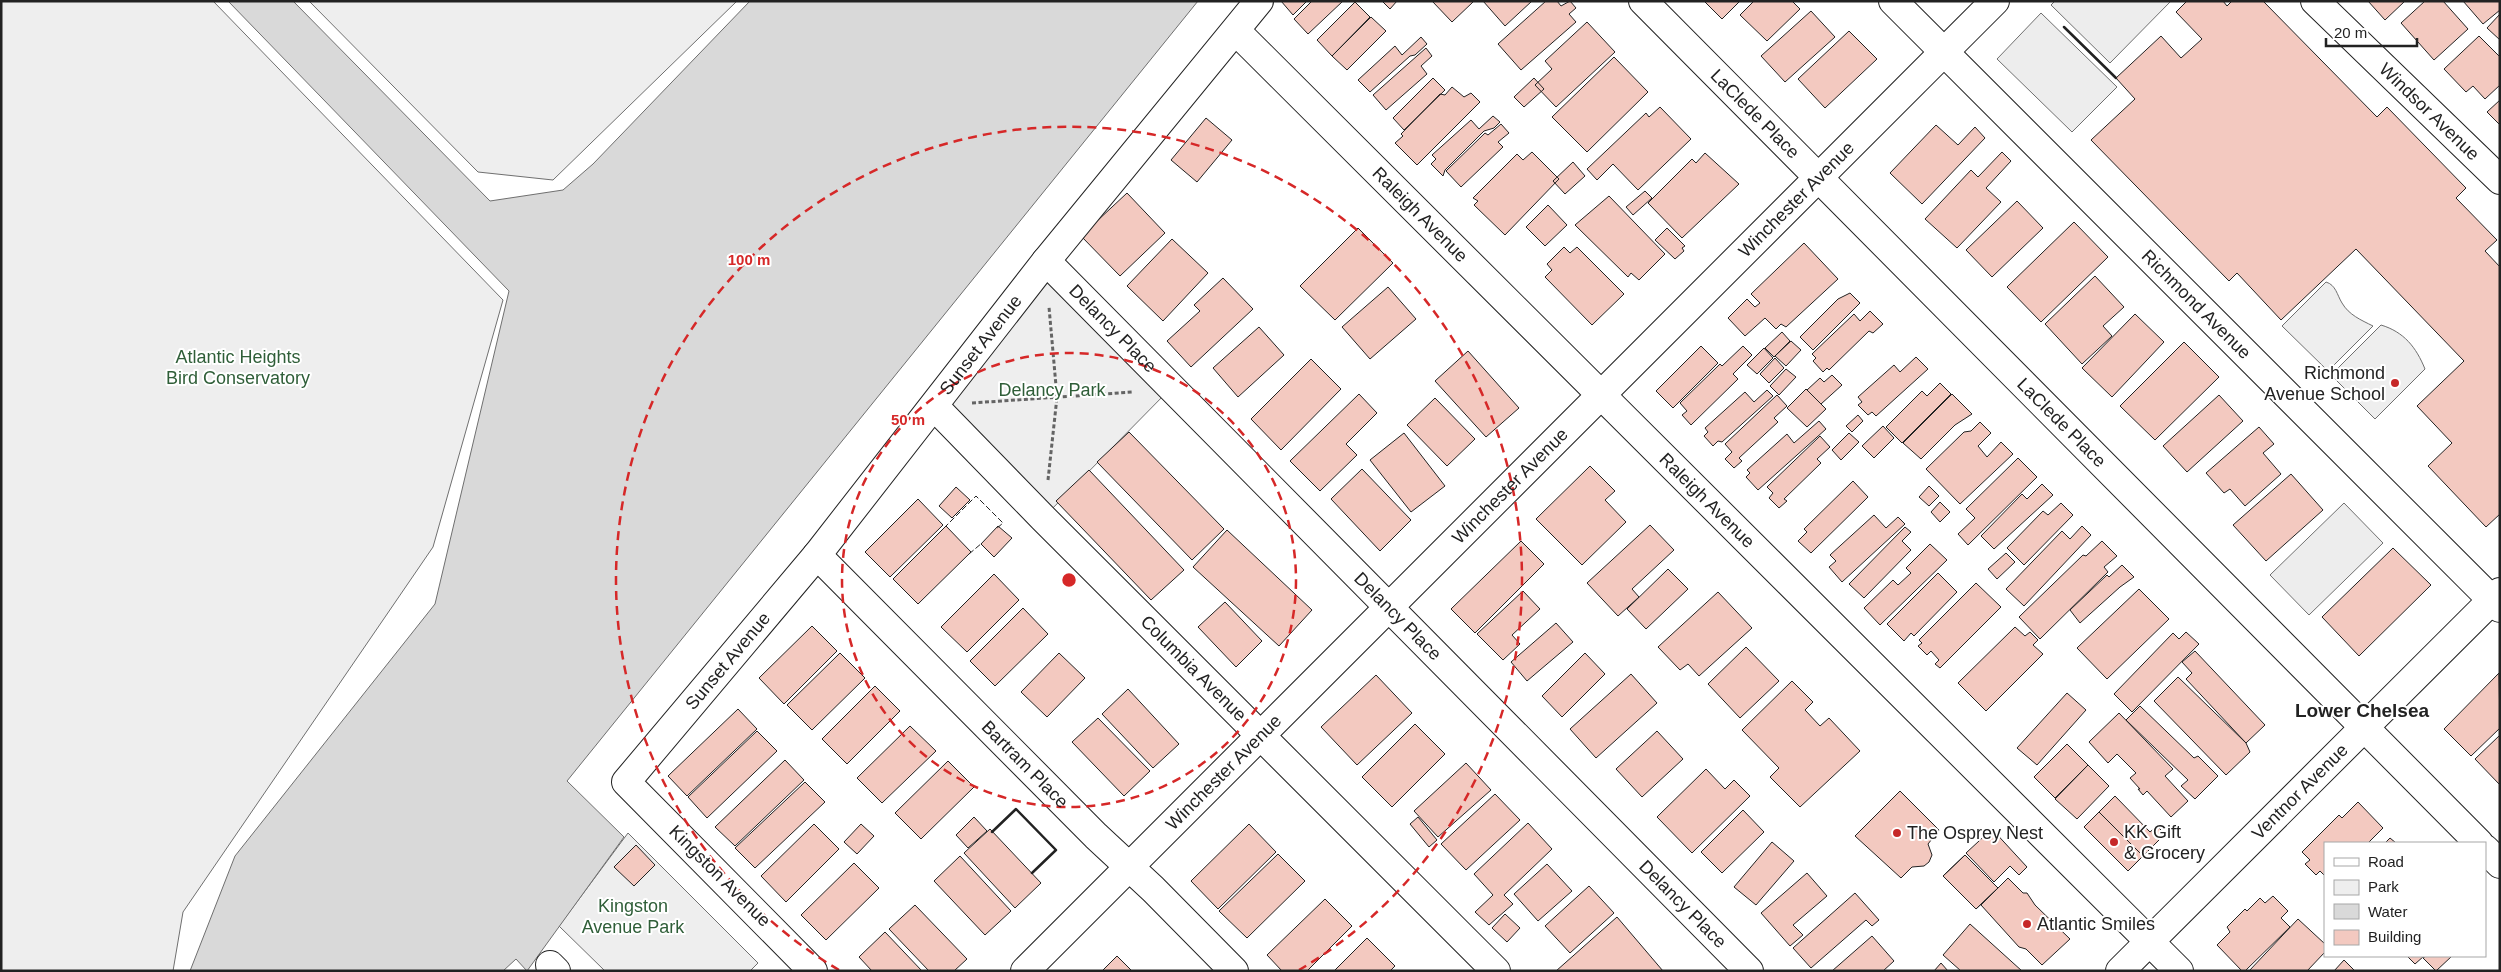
<svg xmlns="http://www.w3.org/2000/svg" width="2501" height="972" font-family="Helvetica,sans-serif">
<rect width="100%" height="100%" fill="#fff"/>
<path fill="#eee" stroke="#6f6f6f" d="M1 1H213L503 300 433 547 183 912 173 971H1Z
M309 1H737L553 180 478 172Z
M1046 261 1170 389 1043 518 934 406Z
M2326 282C2336 285 2337 295 2342 303 2349 315 2361 320 2373 326L2328 371 2282 326Z
M2381 325C2404 332 2416 347 2425 369L2375 419 2331 375Z
M628 833 758 963 750 971H605L559 926Z"/>
<path fill="#ededed" stroke="#6f6f6f" d="M2055 1H2171L2110 63 2051 5Z
M2041 13 2117 87 2072 132 1997 59Z
M2344 503 2383 543 2309 615 2270 575Z"/>
<path fill="#d9d9d9" stroke="#6f6f6f" d="M228 1H293L490 201 563 190 593 164 750 1H1198L567 781 624 837 527 971H190L235 856 435 604 509 291Z"/>
<path fill="#fff" stroke="#6f6f6f" d="M516 959 527 971H503Z"/>
<path fill="#f3c9c0" stroke="#222" d="M1281 1H1307L1293 15Z
M1312 1H1343L1308 34 1294 19Z
M1382 1H1397L1390 9Z
M1432 1H1472L1473 2 1452 22Z
M1483 1H1532L1505 26Z
M1546 1H1557L1561 6 1570 1 1576 8 1569 14 1576 22 1521 70 1498 44Z
M1704 1H1740L1722 19Z
M1754 1H1792L1800 9 1767 41 1740 15Z
M2187 1H2223L2227 6 2232 1H2263L2377 117 2387 107 2466 188 2456 198 2497 240 2485 251 2500 267V514L2486 527 2428 466 2452 443 2417 406 2464 361 2356 249 2281 320 2237 273 2229 281 2091 140 2135 99 2116 78 2161 36 2181 58 2202 39 2176 12Z
M2368 1H2405L2385 20Z
M2425 1H2443L2468 29 2434 60 2401 23Z
M2463 1H2500V10L2483 24Z
M1355 2 1370 17 1332 56 1317 40Z
M1811 11 1835 37 1785 82 1761 56Z
M2500 14V40L2487 28Z
M1371 17 1386 31 1347 70 1332 56Z
M1587 22 1615 52 1556 107 1535 85 1552 69 1545 61Z
M1849 31 1877 59 1825 108 1798 79Z
M2479 36 2500 57V85L2485 99 2473 86 2466 92 2444 69Z
M1421 37 1427 44 1415 55 1410 56 1370 92 1358 80 1395 46 1402 55Z
M1426 48 1432 56 1421 66 1427 74 1386 110 1373 95Z
M1614 57 1648 92 1587 152 1552 117Z
M1433 78 1445 90 1404 130 1393 118Z
M1534 78 1544 89 1524 107 1514 97Z
M1452 87 1464 97 1471 93 1480 102 1417 165 1395 143 1403 136 1401 134 1440 94 1445 95Z
M2500 100V125L2487 112Z
M1660 107 1691 139 1638 190 1613 164 1597 180 1587 169 1646 113 1649 117Z
M1493 116 1500 122 1494 128 1484 131 1445 170 1443 176 1431 164 1436 159 1432 155 1471 120 1479 129Z
M1206 118 1232 140 1197 182 1171 160Z
M1501 124 1509 133 1498 142 1503 147 1461 187 1446 171 1485 133 1488 135Z
M1936 125 1958 145 1975 127 1985 138 1922 204 1890 173Z
M1532 152 1559 179 1505 235 1474 205 1478 201 1473 198 1517 154 1523 160Z
M2002 152 2011 161 1986 188 2001 202 1957 248 1925 219 1971 170 1978 177Z
M1705 153 1739 184 1682 238 1648 203 1692 159 1696 163Z
M1573 162 1585 176 1565 194 1553 181Z
M1645 191 1652 198 1633 215 1626 207Z
M1127 193 1165 233 1120 276 1081 236Z
M1609 196 1665 254 1639 280 1631 273 1628 277 1575 225Z
M2017 201 2043 228 1992 277 1966 250Z
M1548 205 1567 225 1545 246 1526 227Z
M2074 222 2108 257 2041 322 2007 287Z
M1358 228 1393 263 1335 320 1300 286Z
M1667 228 1685 246 1682 248 1684 251 1675 259 1655 240Z
M1172 239 1208 273 1163 321 1127 286Z
M1804 243 1838 279 1786 327 1781 324 1776 329 1765 318 1745 336 1728 318 1747 299 1755 307 1760 303 1751 294Z
M1564 247 1570 253 1577 247 1624 294 1592 325 1545 277 1552 270 1547 264Z
M2095 276 2124 307 2103 326 2112 336 2082 364 2045 324Z
M1223 278 1253 309 1191 367 1167 341 1200 311 1194 305Z
M1388 287 1416 319 1370 359 1342 327Z
M1850 293 1860 303 1813 350 1800 337 1838 299Z
M1870 311 1883 324 1873 333 1869 331 1829 370 1827 368 1823 372 1813 361 1816 358 1812 354 1854 314 1860 321Z
M2135 314 2164 342 2112 397 2082 368Z
M1259 327 1284 355 1238 397 1213 368Z
M1782 332 1790 341 1774 357 1765 348Z
M1791 341 1801 350 1786 366 1775 356Z
M2184 342 2219 377 2155 440 2120 406Z
M1701 346 1718 363 1673 408 1656 391Z
M1743 346 1752 355 1733 374 1738 379 1691 425 1682 415 1687 411 1680 403 1720 364 1722 366Z
M1764 348 1773 358 1757 374 1747 365Z
M1468 351 1519 408 1486 437 1435 381Z
M1916 357 1928 369 1876 416 1872 412 1868 415 1858 405 1862 402 1858 397 1894 365 1900 372Z
M1775 358 1784 368 1769 383 1760 374Z
M1311 359 1341 389 1281 450 1251 419Z
M1786 369 1796 377 1779 395 1770 386Z
M1832 375 1842 385 1821 404 1807 390 1820 378 1824 382Z
M1940 383 1951 394 1902 443 1886 427 1922 391 1927 396Z
M1806 389 1826 409 1807 427 1787 408Z
M1767 390 1773 396 1722 442 1718 441 1713 446 1704 436 1708 432 1705 428 1745 392 1754 402Z
M1359 394 1377 413 1346 444 1357 455 1320 491 1290 461Z
M1952 394 1972 414 1955 425 1921 459 1903 443Z
M1777 395 1787 406 1774 418 1778 422 1739 458 1742 461 1734 468 1725 459 1732 452 1725 444Z
M2219 395 2243 421 2187 472 2163 446Z
M1435 398 1475 439 1447 466 1407 425Z
M1858 415 1863 421 1852 432 1846 426Z
M1819 421 1826 429 1758 490 1746 477 1750 473 1747 470 1787 434 1794 443Z
M1980 422 1991 433 1978 446 1987 457 2001 442 2013 454 1960 504 1926 469 1964 432 1971 431Z
M1883 426 1894 438 1874 458 1862 446Z
M2259 427 2274 444 2263 453 2281 474 2245 506 2230 489 2224 493 2206 473Z
M1129 432 1224 529 1192 560 1097 462Z
M1404 433 1445 486 1411 512 1370 460Z
M1849 433 1859 442 1841 460 1832 450Z
M1820 436 1830 447 1817 459 1821 463 1784 499 1787 501 1779 508 1769 498 1773 493 1767 487Z
M2018 458 2037 477 1968 545 1958 534 1975 518 1966 509Z
M1590 466 1615 491 1605 500 1626 522 1582 565 1536 519Z
M1362 469 1411 520 1380 551 1331 499Z
M1089 470 1184 570 1151 600 1056 501Z
M2291 474 2323 510 2266 561 2233 525Z
M1853 481 1868 497 1811 553 1798 541 1807 532 1804 529Z
M2042 484 2053 495 1994 549 1981 536 2022 494 2027 499Z
M1929 486 1939 496 1929 506 1919 497Z
M956 487 970 500 952 518 939 506Z
M918 499 943 525 890 577 865 552Z
M1940 502 1950 512 1940 522 1931 512Z
M2061 503 2073 515 2024 565 2007 548 2043 511 2048 515Z
M1874 515 1886 528 1898 517 1905 524 1842 582 1829 567 1836 561 1830 555Z
M1650 525 1674 550 1632 589 1639 597 1618 616 1587 583Z
M946 526 971 552 918 604 893 579Z
M998 526 1012 538 994 557 981 544Z
M2082 526 2091 535 2024 606 2006 589 2062 531 2070 539Z
M1905 527 1911 532 1902 541 1911 550 1864 598 1849 584Z
M1227 530 1312 610 1279 646 1193 567Z
M1521 541 1544 564 1475 633 1451 609Z
M2102 541 2117 556 2104 567 2108 572 2040 639 2019 617 2083 555 2086 556Z
M1930 544 1947 560 1880 625 1864 608 1893 580 1898 585 1911 573 1906 568Z
M2393 548 2431 585 2359 656 2322 617Z
M2006 553 2015 562 1997 579 1988 569Z
M2122 565 2134 577 2120 587 2080 623 2070 610 2107 575 2109 577Z
M1668 569 1688 589 1646 629 1627 609Z
M1938 573 1957 592 1914 636 1911 633 1904 641 1887 624Z
M994 574 1019 600 967 652 941 627Z
M1976 583 2001 607 1940 668 1935 664 1939 660 1931 651 1927 655 1918 646 1922 643 1919 640Z
M2139 589 2169 619 2107 679 2077 648Z
M1523 591 1540 609 1512 635 1520 644 1503 660 1477 634Z
M1718 592 1752 628 1699 676 1688 664 1680 670 1658 647Z
M1225 602 1262 641 1236 667 1198 627Z
M1023 608 1048 634 995 686 970 661Z
M1556 623 1573 642 1527 681 1511 662Z
M812 626 837 651 784 704 759 678Z
M2015 627 2025 636 2030 632 2038 640 2033 645 2043 654 1986 711 1958 683Z
M2186 632 2199 644 2132 712 2114 694 2173 633 2179 639Z
M1746 647 1779 681 1740 718 1708 684Z
M2195 651 2265 725 2246 743 2186 679 2192 673 2182 662Z
M840 653 865 678 812 730 787 705Z
M1059 653 1085 678 1047 717 1021 692Z
M1585 653 1605 674 1562 717 1542 696Z
M2499 673 2500 728 2471 756 2444 729Z
M1631 674 1657 703 1596 758 1570 729Z
M1376 675 1412 713 1357 765 1321 727Z
M2178 677 2246 743 2250 752 2226 775 2154 701Z
M1792 681 1813 702 1805 710 1820 726 1829 718 1860 751 1800 807 1770 777 1779 768 1742 730Z
M875 686 900 711 847 764 822 739Z
M1128 689 1179 744 1153 768 1102 714Z
M2067 693 2086 710 2037 765 2017 748Z
M2140 706 2194 758 2198 756 2218 776 2195 799 2181 786 2188 780 2126 720Z
M738 709 757 729 687 796 668 776Z
M2119 713 2173 769 2165 776 2188 801 2171 817 2147 791 2143 795 2138 789H2140L2130 778 2136 773 2117 754 2108 763 2089 742Z
M1098 718 1150 771 1124 796 1072 742Z
M1415 724 1445 754 1392 807 1362 777Z
M910 726 936 751 882 803 857 778Z
M757 731 777 751 707 818 688 797Z
M1657 731 1683 759 1642 797 1616 769Z
M2500 735V785L2475 759Z
M2067 744 2088 765 2055 798 2034 777Z
M785 760 804 780 735 846 715 827Z
M948 761 974 787 921 839 895 813Z
M1466 763 1491 790 1438 837 1414 811Z
M2088 765 2109 786 2077 819 2055 799Z
M1706 769 1725 789 1734 780 1750 796 1692 853 1657 817Z
M805 782 825 802 755 868 735 848Z
M1900 791 1939 830 1928 844 1932 855 1929 862 1924 866 1912 867 1901 878 1855 836Z
M1495 794 1520 820 1466 870 1441 844Z
M2115 796 2150 832 2157 826 2165 834 2143 856 2099 812Z
M2358 802 2383 828 2368 843H2325V876L2320 871 2316 875 2305 864 2310 860 2302 852 2339 815 2342 818Z
M1743 810 1764 832 1722 873 1701 852Z
M2099 812 2143 856 2128 871 2084 827Z
M974 817 987 831 968 848 956 835Z
M1418 817 1437 840 1429 847 1410 824Z
M1528 823 1552 849 1504 895 1513 904 1489 925 1475 912 1493 895 1474 874Z
M814 824 839 849 786 902 761 876Z
M861 824 874 836 857 854 844 842Z
M1249 824 1276 852 1218 909 1191 881Z
M990 829 1041 883 1015 908 964 853Z
M1992 829 2027 867 2019 875 2010 866 1994 882 1966 853Z
M2390 838 2396 843H2385Z
M1772 842 1794 861 1756 905 1734 887Z
M636 845 655 865 634 886 614 867Z
M1278 854 1305 881 1247 938 1219 911Z
M1965 855 1998 888 1976 909 1943 876Z
M1965 855 1998 888 1976 909 1943 876Z
M960 856 1011 911 985 935 934 881Z
M854 863 879 888 826 940 801 915Z
M1547 864 1572 891 1538 921 1514 894Z
M1807 873 1827 896 1793 925 1803 935 1790 946 1761 913Z
M2008 878 2023 893H2027L2035 905 2070 939 2042 965 2026 949 2019 947 1981 905Z
M1589 886 1614 913 1570 953 1545 926Z
M1855 893 1879 920 1872 926 1866 920 1811 968 1793 948Z
M2273 896 2288 911 2281 918 2290 927 2245 971H2242L2217 945 2230 932 2227 927 2245 909 2247 911 2260 898 2265 903Z
M1325 899 1352 926 1307 971H1282L1267 955Z
M915 905 967 959 954 971H929L889 929Z
M1505 914 1520 928 1507 942 1492 928Z
M1617 917 1663 971H1556Z
M2298 919 2325 944V952L2307 971H2249Z
M1970 924 2022 971H1961L1943 955Z
M885 932 922 971H872L859 957Z
M1872 936 1894 961 1883 971H1832Z
M1367 938 1395 966 1390 971H1334Z
M1117 956 1132 971H1102Z
M2407 956H2424L2415 964Z
M2426 956H2452L2436 971 2423 958Z
M2344 960 2355 971H2334Z
M1941 963 1948 971H1934Z"/>
<g fill="none" stroke-linecap="round" stroke-linejoin="round">
<defs>
<g id="minor">
<path id="s1" d="M1643 1 2479 843"/>
<path id="s2" d="M1893 1 2500 608"/>
<path id="s3" d="M2315 1 2500 180"/>
<path id="s4" d="M1236 31 2179 971"/>
<path id="s5" d="M1046 261 1749 971"/>
<path id="s6" d="M934 406 1043 518 1496 971"/>
<path id="s7" d="M817 555 1096 836 1153 889 1234 971"/>
<path d="M2485 849 2500 864"/>
<path d="M550 965 556 971"/>
<path id="s8" d="M813 971 626 782 817 555 1046 261 1259 1"/>
<path id="s9" d="M1025 971 1995 1"/>
</g>
<g id="major">
<path id="s10" d="M2120 971 2500 592"/>
</g>
</defs>
<use href="#minor" stroke="#222" stroke-width="30"/>
<use href="#major" stroke="#222" stroke-width="30"/>
<path stroke="#646464" stroke-width="3" stroke-dasharray="4 2.5" stroke-linecap="butt" d="M972 403 1133 392
M1048 480 1057 397 1049 307"/>
<use href="#minor" stroke="#fff" stroke-width="28"/>
<use href="#major" stroke="#fff" stroke-width="28"/>
<path stroke="#222" stroke-width="1" stroke-dasharray="6 2.5" stroke-linecap="butt" d="M944 528 976 496 1003 523 996 529
M969 554 982 543"/>
<path stroke="#222" stroke-width="2.5" d="M2064 27 2116 78
M992 832 1016 809 1056 850 1032 873"/>
</g>
<g fill="none" stroke="#d62828" stroke-width="2.5" stroke-dasharray="9 6">
<circle cx="1069" cy="580" r="227"/>
<path d="M839 970A453 453 0 1 1 1299 970"/>
</g>
<g fill="#c62828" stroke="#fff" stroke-width="2">
<circle cx="2395" cy="383" r="5"/>
<circle cx="1897" cy="833" r="5"/>
<circle cx="2114" cy="842" r="5"/>
<circle cx="2027" cy="924" r="5"/>
</g>
<g text-anchor="middle" stroke-width="4" stroke-linejoin="round" paint-order="stroke">
<g font-size="18" fill="#222" stroke="#fff">
<text dy="6" stroke="none"><textPath href="#s3" startOffset="159">Windsor Avenue</textPath></text>
<text dy="6" stroke="none"><textPath href="#s1" startOffset="159">LaClede Place</textPath></text>
<text dy="6" stroke="none"><textPath href="#s9" startOffset="1091">Winchester Avenue</textPath></text>
<text dy="6" stroke="none"><textPath href="#s4" startOffset="260">Raleigh Avenue</textPath></text>
<text dy="6" stroke="none"><textPath href="#s2" startOffset="429">Richmond Avenue</textPath></text>
<text dy="6" stroke="none"><textPath href="#s5" startOffset="95">Delancy Place</textPath></text>
<text dy="6" stroke="none"><textPath href="#s8" startOffset="829">Sunset Avenue</textPath></text>
<text dy="6" stroke="none"><textPath href="#s1" startOffset="594">LaClede Place</textPath></text>
<text dy="6" stroke="none"><textPath href="#s9" startOffset="686">Winchester Avenue</textPath></text>
<text dy="6" stroke="none"><textPath href="#s4" startOffset="665">Raleigh Avenue</textPath></text>
<text dy="6" stroke="none"><textPath href="#s5" startOffset="500">Delancy Place</textPath></text>
<text dy="6" stroke="none"><textPath href="#s8" startOffset="424">Sunset Avenue</textPath></text>
<text dy="6" stroke="none"><textPath href="#s6" startOffset="369">Columbia Avenue</textPath></text>
<text dy="6" stroke="none"><textPath href="#s7" startOffset="295">Bartram Place</textPath></text>
<text dy="6" stroke="none"><textPath href="#s9" startOffset="281">Winchester Avenue</textPath></text>
<text dy="6" stroke="none"><textPath href="#s10" startOffset="254">Ventnor Avenue</textPath></text>
<text transform="translate(720 876) rotate(45)" y="6">Kingston Avenue</text>
<text dy="6" stroke="none"><textPath href="#s5" startOffset="905">Delancy Place</textPath></text>
</g>
<g font-size="18" fill="#2f5e38" stroke="#fff">
<text x="238" y="363">Atlantic Heights<tspan x="238" dy="21">Bird Conservatory</tspan></text>
<text x="1052" y="396">Delancy Park</text>
<text x="633" y="912">Kingston<tspan x="633" dy="21">Avenue Park</tspan></text>
</g>
<g font-size="18" fill="#222" stroke="#fff" text-anchor="start">
<text x="2385" y="379" text-anchor="end">Richmond<tspan x="2385" dy="21">Avenue School</tspan></text>
<text x="2124" y="838">KK Gift<tspan x="2124" dy="21">&amp; Grocery</tspan></text>
<text x="1907" y="839">The Osprey Nest</text>
<text x="2037" y="930">Atlantic Smiles</text>
</g>
<g font-size="19" font-weight="bold" fill="#222" stroke="#fff">
<text x="2362" y="717">Lower Chelsea</text>
</g>
</g>
<circle cx="1069" cy="580" r="8" fill="#d62828" stroke="#fff" stroke-width="2.5"/>
<g font-size="15" text-anchor="middle" font-weight="bold" fill="#d62828" stroke="#fff" stroke-width="4" stroke-linejoin="round" paint-order="stroke">
<text x="749" y="265">100 m</text>
<text x="908" y="425">50 m</text>
</g>
<rect width="2501" height="972" fill="none" stroke="#222222" stroke-width="5"/>
<rect x="2324" y="842" width="162" height="115" fill="#ffffff" stroke="#a7a7a7"/>
<rect x="2334" y="858" width="25" height="8" fill="#ffffff" stroke="#a7a7a7"/>
<text x="2368" y="867" font-size="15" fill="#222222">Road</text>
<rect x="2334" y="880" width="25" height="15" fill="#eeeeee" stroke="#a7a7a7"/>
<text x="2368" y="892" font-size="15" fill="#222222">Park</text>
<rect x="2334" y="904" width="25" height="15" fill="#d9d9d9" stroke="#a7a7a7"/>
<text x="2368" y="917" font-size="15" fill="#222222">Water</text>
<rect x="2334" y="930" width="25" height="15" fill="#f3c9c0" stroke="#a7a7a7"/>
<text x="2368" y="942" font-size="15" fill="#222222">Building</text>
<path d="M2326 38v8h91v-8" fill="none" stroke="#222222" stroke-width="2.5"/>
<text x="2334" y="38" font-size="15" fill="#222222" stroke="#ffffff" stroke-width="4" paint-order="stroke">20 m</text>
</svg>
